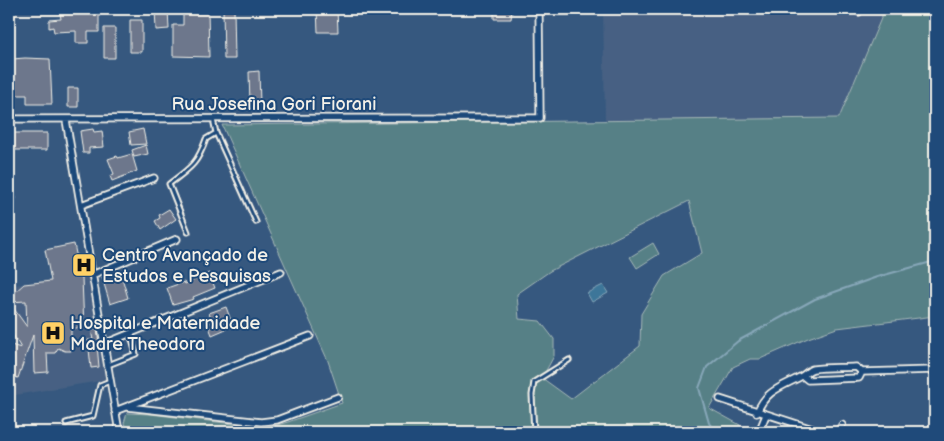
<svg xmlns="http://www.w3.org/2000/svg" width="944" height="441" font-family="'Balsamiq Sans',sans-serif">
<rect width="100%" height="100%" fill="#36587f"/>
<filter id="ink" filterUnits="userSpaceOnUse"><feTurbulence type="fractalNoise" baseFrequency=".02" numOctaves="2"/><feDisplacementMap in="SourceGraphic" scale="10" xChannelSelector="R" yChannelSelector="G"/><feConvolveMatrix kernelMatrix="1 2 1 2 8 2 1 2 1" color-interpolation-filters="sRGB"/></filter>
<g filter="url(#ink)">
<path fill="#466183" d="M603 9H885L840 118 605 121Z
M88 274 106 380 9 396V286Z"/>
<path fill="#578086" stroke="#a6b8b7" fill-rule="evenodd" d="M885 9H935V316L837 328 808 338 760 359H750L733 367 709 408 740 425 738 432H127L124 423 127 413 150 414 267 428 288 422 342 403 328 361 222 125 839 118ZM689 201 702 253 664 276 641 314 640 346 571 399 542 378 554 356V339L540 321 519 319 517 294 550 271Z
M653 243 659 254 637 268 630 257Z"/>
<path fill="#3e7699" stroke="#87a7b9" d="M603 285 608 293 592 302 587 293Z"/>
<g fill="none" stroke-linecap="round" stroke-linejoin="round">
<path stroke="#87a7b9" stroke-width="2" d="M715 432 709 423 699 388 707 367 738 341 815 299 877 277 935 261"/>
</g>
<path fill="#6d778c" stroke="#f4f1e8" d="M76 9H99V32H88V43H76V31L54 32 53 27 49 28V20L61 19 60 13 76 12Z
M155 9H168L169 29 156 30Z
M223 9H234L235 59H224Z
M317 9H337L338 32H318Z
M558 9H573V15H558Z
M183 10H208L209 57 173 56V25H183Z
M494 11H512L511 19H494Z
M130 20H142V52H130Z
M104 28H115V58H104Z
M25 58 50 59 52 104H27V95H9V70H12V59Z
M259 71 260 104 250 105 249 72Z
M68 88H78V107H68Z
M93 129 94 132 102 131 104 147 89 148V153H83L80 131Z
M143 129 146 144 131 145 129 132Z
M14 133H47V150H14Z
M146 145 148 154 134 157 132 150Z
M132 154 137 171 112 181 110 176 114 174 108 159 117 156 118 158Z
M12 175 16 199 9 200V176Z
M169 209 176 219 160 230 155 221 160 218 159 215Z
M74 244 81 278H82L84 328H71V351H65L58 348 55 353H47L48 372 34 373 33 335 18 378 9 375V351L11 345 21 348 9 328V302L27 327 26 301 9 302V292H15L24 284 51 281 45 250Z
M120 271 128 298 110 304 102 277Z
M209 273 215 288 193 297 194 299 173 305 167 288 184 282 185 284Z
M226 307 233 326 212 335 208 324 212 322 209 313Z
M97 329 99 344 97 345 99 367 91 368 88 340H93L91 330Z"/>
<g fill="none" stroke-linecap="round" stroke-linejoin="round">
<defs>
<path id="service" d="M859 13 860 9
M213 119 216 133 256 222
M188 232 169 184C190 168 197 165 206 139L216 133
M108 365 136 354 130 333
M66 423 93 416 100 385 110 381
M534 432 532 395 534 382 569 360"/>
<path id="minor" d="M9 119 540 118 539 9
M66 120 119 432
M81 205 154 178
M92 275 177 239
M104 344 281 272
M803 376 808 380 859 378 862 372
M720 399 822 432
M127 407 261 422 277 420 338 397
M115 411 310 336
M757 413C765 391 781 387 800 377 805 375 808 370 813 369 827 367 842 368 856 367L862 372 935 370
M759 432 766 415
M838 432 842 425"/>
</defs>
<use href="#service" stroke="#f4f1e8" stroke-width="7"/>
<use href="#minor" stroke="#f4f1e8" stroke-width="9"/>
<use href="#service" stroke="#1f4a7a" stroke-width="3"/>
<use href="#minor" stroke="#1f4a7a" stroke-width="5.5"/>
</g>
</g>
<defs>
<symbol id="hospital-square" viewBox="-11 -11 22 22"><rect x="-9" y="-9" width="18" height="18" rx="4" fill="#ffd166" stroke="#1f4a7a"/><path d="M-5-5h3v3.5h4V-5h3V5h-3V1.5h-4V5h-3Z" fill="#111"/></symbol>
</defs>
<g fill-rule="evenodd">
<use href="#hospital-square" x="70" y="251" width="28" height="28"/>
<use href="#hospital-square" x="39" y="319" width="28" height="28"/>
</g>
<g text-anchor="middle" stroke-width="4" stroke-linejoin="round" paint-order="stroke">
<g font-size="18" fill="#f4f1e8" stroke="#1f4a7a">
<text x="274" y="110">Rua Josefina Gori Fiorani</text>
</g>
<g font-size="18" fill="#f4f1e8" stroke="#1f4a7a" text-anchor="start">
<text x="102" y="261">Centro Avançado de<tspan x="102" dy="21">Estudos e Pesquisas</tspan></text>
<text x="70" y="329">Hospital e Maternidade<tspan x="70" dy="21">Madre Theodora</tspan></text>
</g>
</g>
<rect width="944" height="441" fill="none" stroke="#1f4a7a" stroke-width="30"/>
<rect x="15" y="15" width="914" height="411" fill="none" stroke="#f4f1e8" stroke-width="2" filter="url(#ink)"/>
</svg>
